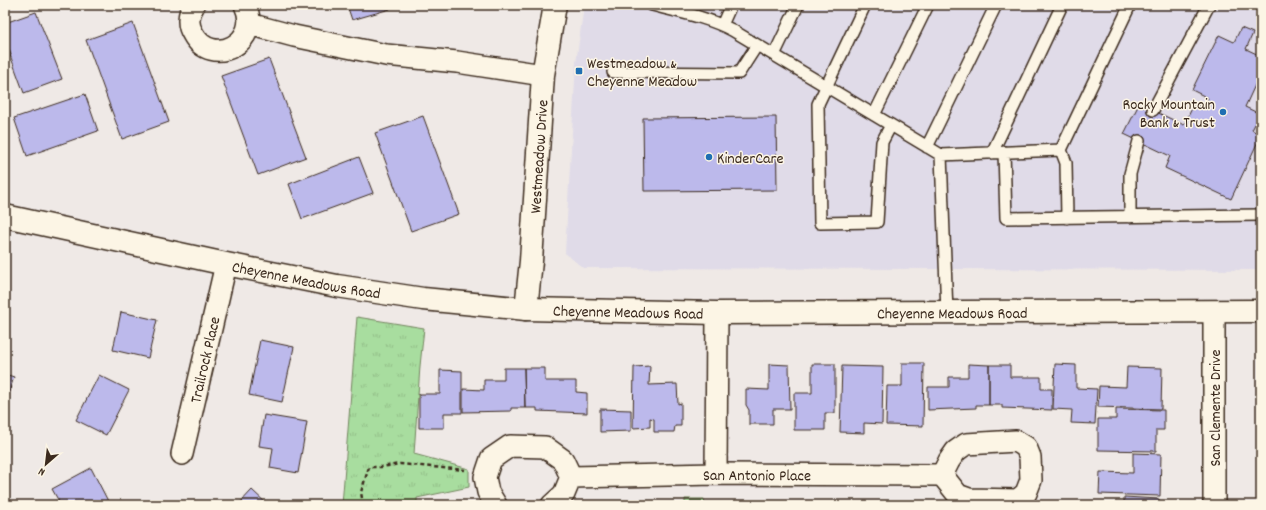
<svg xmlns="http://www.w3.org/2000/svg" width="1266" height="510" font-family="Dekko,sans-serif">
<defs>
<pattern id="grass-tufts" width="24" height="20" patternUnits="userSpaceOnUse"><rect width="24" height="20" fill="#a8dd9f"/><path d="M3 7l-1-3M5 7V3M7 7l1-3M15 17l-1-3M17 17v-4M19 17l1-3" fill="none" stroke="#92be88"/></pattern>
</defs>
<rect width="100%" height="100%" fill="#efe9e6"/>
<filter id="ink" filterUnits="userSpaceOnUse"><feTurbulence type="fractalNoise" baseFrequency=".025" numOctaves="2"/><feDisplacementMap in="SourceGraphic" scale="8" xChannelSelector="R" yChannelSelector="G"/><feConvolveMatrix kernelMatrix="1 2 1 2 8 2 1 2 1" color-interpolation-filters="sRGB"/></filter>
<g filter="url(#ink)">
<path fill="#e0dbe8" d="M584 5H1261V270L583 268 565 253 576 63Z"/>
<path fill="url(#grass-tufts)" stroke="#72845e" d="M357 317 424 328 420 366 414 454 469 469V487L417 498V505H342Z
M685 499H704L705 505H685Z"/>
<path fill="#bcb9eb" stroke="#3b2a1e" d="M347 5H389L390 9 352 20Z
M36 12 62 79 24 93 10 55H11L5 39V23Z
M133 23 169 122 122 139 86 40Z
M1241 28 1253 33 1246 49 1261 56V72L1245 107 1260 114 1252 130 1261 135 1231 199 1165 168 1170 156 1124 134 1139 104 1184 125 1194 104 1203 108 1208 98 1192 90 1219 35 1234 42Z
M269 59 306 157 258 175 221 76Z
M85 94 98 131 27 156 14 118Z
M423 116 459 214 411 231 375 133Z
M776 117 777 190 644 191 643 118Z
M359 157 373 193 302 219 289 184Z
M121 312 157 320 148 358 113 350Z
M260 340 294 347 282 402 249 395Z
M902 363H924L923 426 886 425 887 386H902Z
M769 364 789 365 790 409H773V424H749V410L746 405V389L769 390Z
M812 364H835V413H825V430H794V393H812Z
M968 364 989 365V405H976V408L928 410V387H949V377H968Z
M1055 364 1076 365V388L1097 389 1095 424 1071 423 1072 410 1053 409Z
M989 365H1010V377H1041V389H1052V410L1002 408V405H989Z
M650 366 649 385 677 384 678 404 681 403V426H675L674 432H654V419L650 418V427L633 428 634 367Z
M842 366 883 367 882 424 864 423V433L840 432Z
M1127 367 1162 368 1161 409 1098 407 1099 386 1126 387Z
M504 368H524L525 408H511V411L463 412V389L484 390V380H504Z
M524 368H545V381H576V392L587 393V413L537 411V408H525Z
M440 370 462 371V413H444V428H419V394H440Z
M5 374 14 377 5 404Z
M99 375 129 390 106 435 76 420Z
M600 409 631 410V431L600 432Z
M1116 409 1164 410V430H1156V451L1098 450V419H1116Z
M264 415 307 422 298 473 270 468 273 448 259 446Z
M1133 453 1161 454 1160 496 1099 494 1100 472 1133 473Z
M91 468 109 503 105 505H61L52 489Z
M252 490 268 505H238Z
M1124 497 1159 499V505H1124Z"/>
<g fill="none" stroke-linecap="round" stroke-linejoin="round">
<defs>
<path id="lane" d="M652 5C679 12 707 17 732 30L941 155 1061 150 1130 5
M865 5 818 104 820 223 877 222 882 142 891 125
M722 25 731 5
M774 55 798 5
M613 72 739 73 757 45
M1153 110 1209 5
M874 115 928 5
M927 147 996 5
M1061 150 1066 163 1067 218
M1004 152 1006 218 1261 215
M992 153 1062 5
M941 155 947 313
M1130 217V174L1139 141"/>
<g id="street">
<path d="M194 5C188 14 187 25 193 34 212 69 263 42 245 5"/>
<path d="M249 24 294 36 386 55 457 62 543 75"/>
<path d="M1214 312V505"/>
<path d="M1016 441 1026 447 1030 457 1031 480 1026 493 1018 500 969 499 958 495 942 475 949 461 956 451 966 444Z"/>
<path id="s1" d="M182 454 226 264"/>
<path d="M716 474 717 313"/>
<path id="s2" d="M571 477 716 474 942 475"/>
<path d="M496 505 488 492 485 477 491 459 510 446 545 447 563 460 571 477"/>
<path d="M552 505 564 494 571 477"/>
</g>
<g id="secondary">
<path id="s3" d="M5 216 226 264 337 286 423 299 526 309 717 313 1261 311"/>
<path id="s4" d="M526 309 531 261 543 75 555 5"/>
</g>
</defs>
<use href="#lane" stroke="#3b2a1e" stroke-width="14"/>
<use href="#street" stroke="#3b2a1e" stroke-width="24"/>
<use href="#secondary" stroke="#3b2a1e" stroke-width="25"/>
<path stroke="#3b2a1e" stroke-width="2.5" stroke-dasharray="4 3" stroke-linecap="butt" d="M363 505 361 492 369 467H381L400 464 465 470"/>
<use href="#lane" stroke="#fcf5e5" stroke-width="11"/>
<use href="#street" stroke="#fcf5e5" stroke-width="21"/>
<use href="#secondary" stroke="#fcf5e5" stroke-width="22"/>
</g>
</g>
<g fill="#1f6fb2" stroke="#fcf5e5" stroke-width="1.5">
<rect x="575" y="67" width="8" height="8" rx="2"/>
<circle cx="1223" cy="112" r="4"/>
<circle cx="709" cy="157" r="4"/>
</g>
<g text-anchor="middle" stroke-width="3" stroke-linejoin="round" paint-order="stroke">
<g font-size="16" fill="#3b2a1e" stroke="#fcf5e5" text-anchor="start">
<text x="587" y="68">Westmeadow &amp;<tspan x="587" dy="18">Cheyenne Meadow</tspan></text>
<text x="1215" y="109" text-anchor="end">Rocky Mountain<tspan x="1215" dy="18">Bank &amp; Trust</tspan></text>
<text x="717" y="163">KinderCare</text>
</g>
<g font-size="16" fill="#3b2a1e" stroke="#fcf5e5">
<text dy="6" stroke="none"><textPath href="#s4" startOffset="153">Westmeadow Drive</textPath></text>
<text dy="6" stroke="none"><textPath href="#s3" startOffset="308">Cheyenne Meadows Road</textPath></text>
<text dy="6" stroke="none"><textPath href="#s3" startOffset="632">Cheyenne Meadows Road</textPath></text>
<text dy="6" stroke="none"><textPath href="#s3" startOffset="956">Cheyenne Meadows Road</textPath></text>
<text dy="6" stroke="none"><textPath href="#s1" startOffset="97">Trailrock Place</textPath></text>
<text transform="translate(1214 408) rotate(-90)" y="6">San Clemente Drive</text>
<text dy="6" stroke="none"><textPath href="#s2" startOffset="186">San Antonio Place</textPath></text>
</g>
</g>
<rect width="1266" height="510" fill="none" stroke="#fcf5e5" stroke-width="20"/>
<rect x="10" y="10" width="1246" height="490" fill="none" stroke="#3b2a1e" stroke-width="1.5" filter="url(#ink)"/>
<g transform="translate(46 464) rotate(208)" stroke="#fcf5e5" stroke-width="3" paint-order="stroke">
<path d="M0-3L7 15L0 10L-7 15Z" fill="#3b2a1e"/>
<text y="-6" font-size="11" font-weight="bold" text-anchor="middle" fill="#3b2a1e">N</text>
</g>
</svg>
